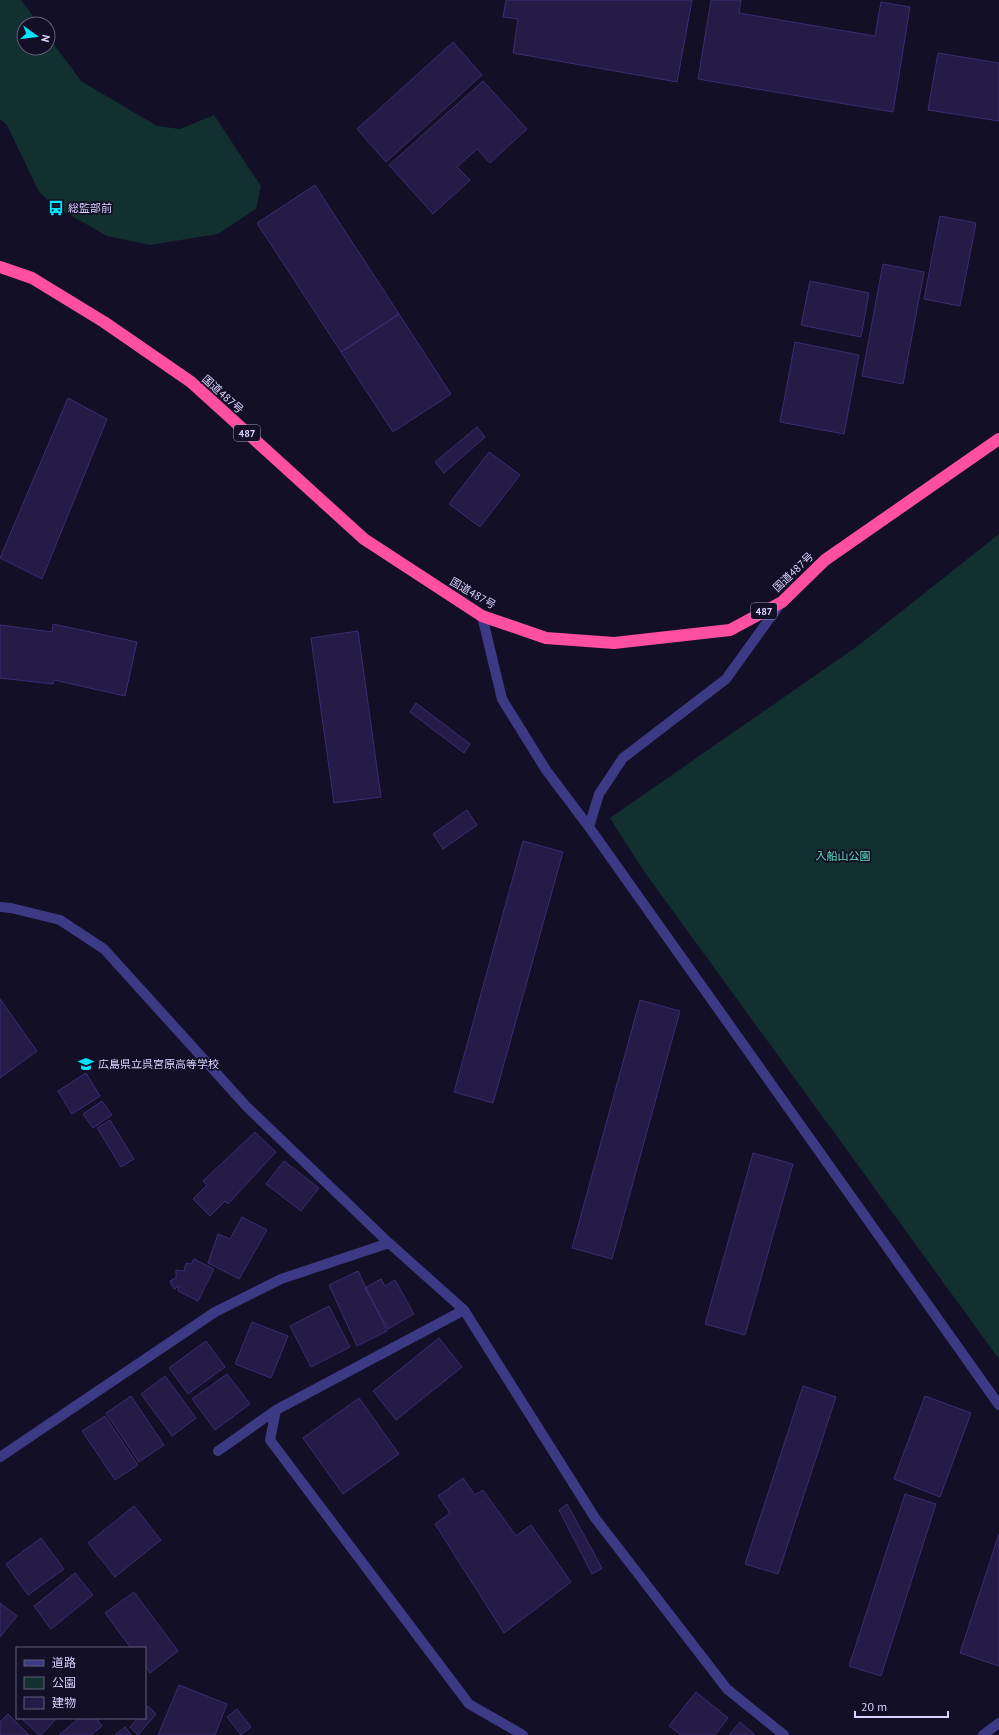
<svg xmlns="http://www.w3.org/2000/svg" width="999" height="1735" font-family="'PT Sans','Noto Sans JP',sans-serif">
<rect width="100%" height="100%" fill="#130f26"/>
<path fill="#12302f" d="M0 0H21L39 24H24V48H48V36L81 81 157 126 180 129 214 115 261 186 256 209 218 234 150 245 107 236 56 207 39 192 7 125 0 119Z
M999 534V1359L643 870 610 818 859 645Z"/>
<path fill="#241b47" stroke="#3b2d73" d="M506 0H692L677 82 513 53 518 19 503 17Z
M711 0H741L739 13 875 36 881 2 910 7 893 112 698 79Z
M453 42 482 75 386 162 357 129Z
M938 53 999 63V121L928 110Z
M483 81 527 129 490 163 477 149 457 167 470 180 433 214 389 165Z
M315 185 399 314 341 352 257 223Z
M940 216 976 223 960 306 924 299Z
M883 264 924 272 903 384 862 376Z
M810 281 869 293 861 337 801 325Z
M399 314 451 394 393 432 341 352Z
M795 342 859 355 844 434 780 422Z
M68 398 107 419 42 579 0 558Z
M477 427 485 437 444 473 435 462Z
M489 452 520 475 480 527 449 504Z
M53 624 137 642 125 696 54 680 53 684 0 678V625L52 632Z
M358 631 381 797 334 803 311 638Z
M416 703 470 744 464 753 410 712Z
M467 810 477 825 443 849 433 834Z
M523 841 563 852 493 1103 454 1092Z
M0 999 37 1051 0 1078Z
M640 1000 680 1011 612 1259 572 1248Z
M86 1073 100 1096 72 1114 58 1091Z
M102 1101 112 1115 93 1128 83 1114Z
M110 1120 134 1159 121 1167 97 1128Z
M255 1132 276 1152 228 1204 225 1201 210 1216 193 1199 207 1185 203 1181Z
M753 1153 793 1164 745 1335 705 1324Z
M284 1161 319 1188 301 1211 266 1184Z
M242 1217 267 1230 239 1279 208 1263 218 1234 230 1239Z
M194 1259 214 1269 198 1301 178 1291 179 1286 174 1289 170 1281 176 1278V1270L184 1271 186 1263 191 1264Z
M358 1271 387 1331 357 1346 329 1285Z
M381 1279 385 1286 395 1280 414 1314 388 1329 365 1288Z
M329 1306 350 1347 311 1367 290 1326Z
M252 1322 288 1336 271 1378 235 1364Z
M439 1338 462 1367 396 1420 373 1391Z
M206 1341 225 1367 188 1394 169 1368Z
M227 1374 250 1404 215 1430 192 1399Z
M165 1376 196 1418 172 1436 141 1394Z
M803 1386 836 1397 778 1574 745 1564Z
M131 1396 164 1445 139 1462 106 1413Z
M925 1396 971 1413 940 1497 894 1479Z
M359 1398 399 1454 343 1494 303 1438Z
M105 1416 138 1465 115 1480 82 1431Z
M463 1478 475 1495 483 1490 516 1536 531 1525 571 1582 504 1633 435 1524 450 1513 438 1496Z
M905 1494 936 1504 881 1676 849 1666Z
M567 1504 602 1568 592 1574 559 1510Z
M134 1506 161 1540 115 1577 88 1543Z
M999 1534V1666L960 1653Z
M41 1538 64 1569 28 1595 6 1564Z
M75 1573 93 1595 51 1629 34 1606Z
M134 1592 178 1651 150 1673 145 1666V1648H131L105 1613Z
M0 1603 17 1616 0 1637Z
M179 1685 227 1704 215 1735H158Z
M696 1692 728 1718 715 1735H681L669 1726Z
M148 1706 156 1714 138 1735 130 1727 138 1718H145V1710Z
M237 1709 251 1727 241 1735 227 1717Z
M8 1714 29 1735H0V1722Z
M25 1718H57L41 1735H39L23 1720Z
M79 1718H96L102 1726 91 1735H59Z
M740 1722 755 1735H729Z
M125 1727 131 1735H115Z"/>
<g fill="none" stroke-linecap="round" stroke-linejoin="round">
<path stroke="#3d3a85" stroke-width="10" d="M482 616 502 699 546 770 589 827 999 1405
M589 827 599 794 623 758 726 679 780 604
M0 907 11 908 60 920 104 949 247 1107 389 1243 464 1310 595 1518 727 1689 784 1735
M464 1310 276 1410 270 1440 469 1704 523 1735
M218 1451 276 1410
M0 1457 215 1312 281 1279 389 1243
M983 1735 999 1723"/>
<path stroke="#ff4fa3" stroke-width="12" d="M0 267 32 278 104 322 191 382 364 539 482 616 546 638 614 643 730 630 782 602 825 560 999 439"/>
</g>
<defs>
<symbol id="bus-bare" viewBox="-9 -9 18 18"><path d="M-5-6H5V4H4V6H2V4H-2V6H-4V4H-5ZM-3.5-4V0h7V-4ZM-3.5 1.2v1.5H-2V1.2ZM2 1.2v1.5H3.5V1.2Z" fill="#00e5ff" stroke="#130f26" stroke-width="2.5" paint-order="stroke"/></symbol>
<symbol id="school-bare" viewBox="-9 -9 18 18"><path d="M0-5L7-2L0 1L-7-2ZM-4 1L0 2.5L4 1V4Q0 6-4 4Z" fill="#00e5ff" stroke="#130f26" stroke-width="2.5" paint-order="stroke"/></symbol>
</defs>
<g fill-rule="evenodd">
<use href="#bus-bare" x="45" y="197" width="22" height="22"/>
<use href="#school-bare" x="75" y="1053" width="22" height="22"/>
</g>
<g text-anchor="middle" stroke-width="3.5" stroke-linejoin="round" paint-order="stroke">
<g fill="#130f26" stroke="#9e99be" stroke-width="1">
<rect x="234" y="425" width="26" height="16" rx="3"/>
<rect x="751" y="603" width="26" height="16" rx="3"/>
</g>
<g font-size="10" font-weight="bold" fill="#d9d4ff">
<text x="247" y="437">487</text>
<text x="764" y="615">487</text>
</g>
<g font-size="11" fill="#d9d4ff" stroke="#130f26" text-anchor="start">
<text x="68" y="212">総監部前</text>
<text x="98" y="1068">広島県立呉宮原高等学校</text>
</g>
<g font-size="11" fill="#d9d4ff" stroke="#130f26">
<text transform="translate(223 394) rotate(42)" y="4">国道487号</text>
<text transform="translate(793 572) rotate(-44)" y="4">国道487号</text>
<text transform="translate(473 593) rotate(30)" y="4">国道487号</text>
</g>
<g font-size="11" fill="#5fe0c0" stroke="#130f26">
<text x="843" y="860">入船山公園</text>
</g>
</g>
<rect x="16" y="1647" width="130" height="72" fill="#130f26" stroke="#625e7d"/>
<rect x="24" y="1660" width="20" height="6" fill="#3d3a85" stroke="#625e7d"/>
<text x="52" y="1667" font-size="12" fill="#d9d4ff">道路</text>
<rect x="24" y="1677" width="20" height="12" fill="#12302f" stroke="#625e7d"/>
<text x="52" y="1687" font-size="12" fill="#d9d4ff">公園</text>
<rect x="24" y="1697" width="20" height="12" fill="#241b47" stroke="#625e7d"/>
<text x="52" y="1707" font-size="12" fill="#d9d4ff">建物</text>
<g transform="translate(36 36) rotate(104)"><circle r="19" fill="#130f26" stroke="#625e7d"/>
<path d="M0-3L7 15L0 10L-7 15Z" fill="#00e5ff"/>
<text y="-6" font-size="11" font-weight="bold" text-anchor="middle" fill="#d9d4ff">N</text>
</g>
<path d="M855 1711v6h93v-6" fill="none" stroke="#d9d4ff" stroke-width="2"/>
<text x="861" y="1711" font-size="12" fill="#d9d4ff" stroke="#130f26" stroke-width="3" paint-order="stroke">20 m</text>
</svg>
